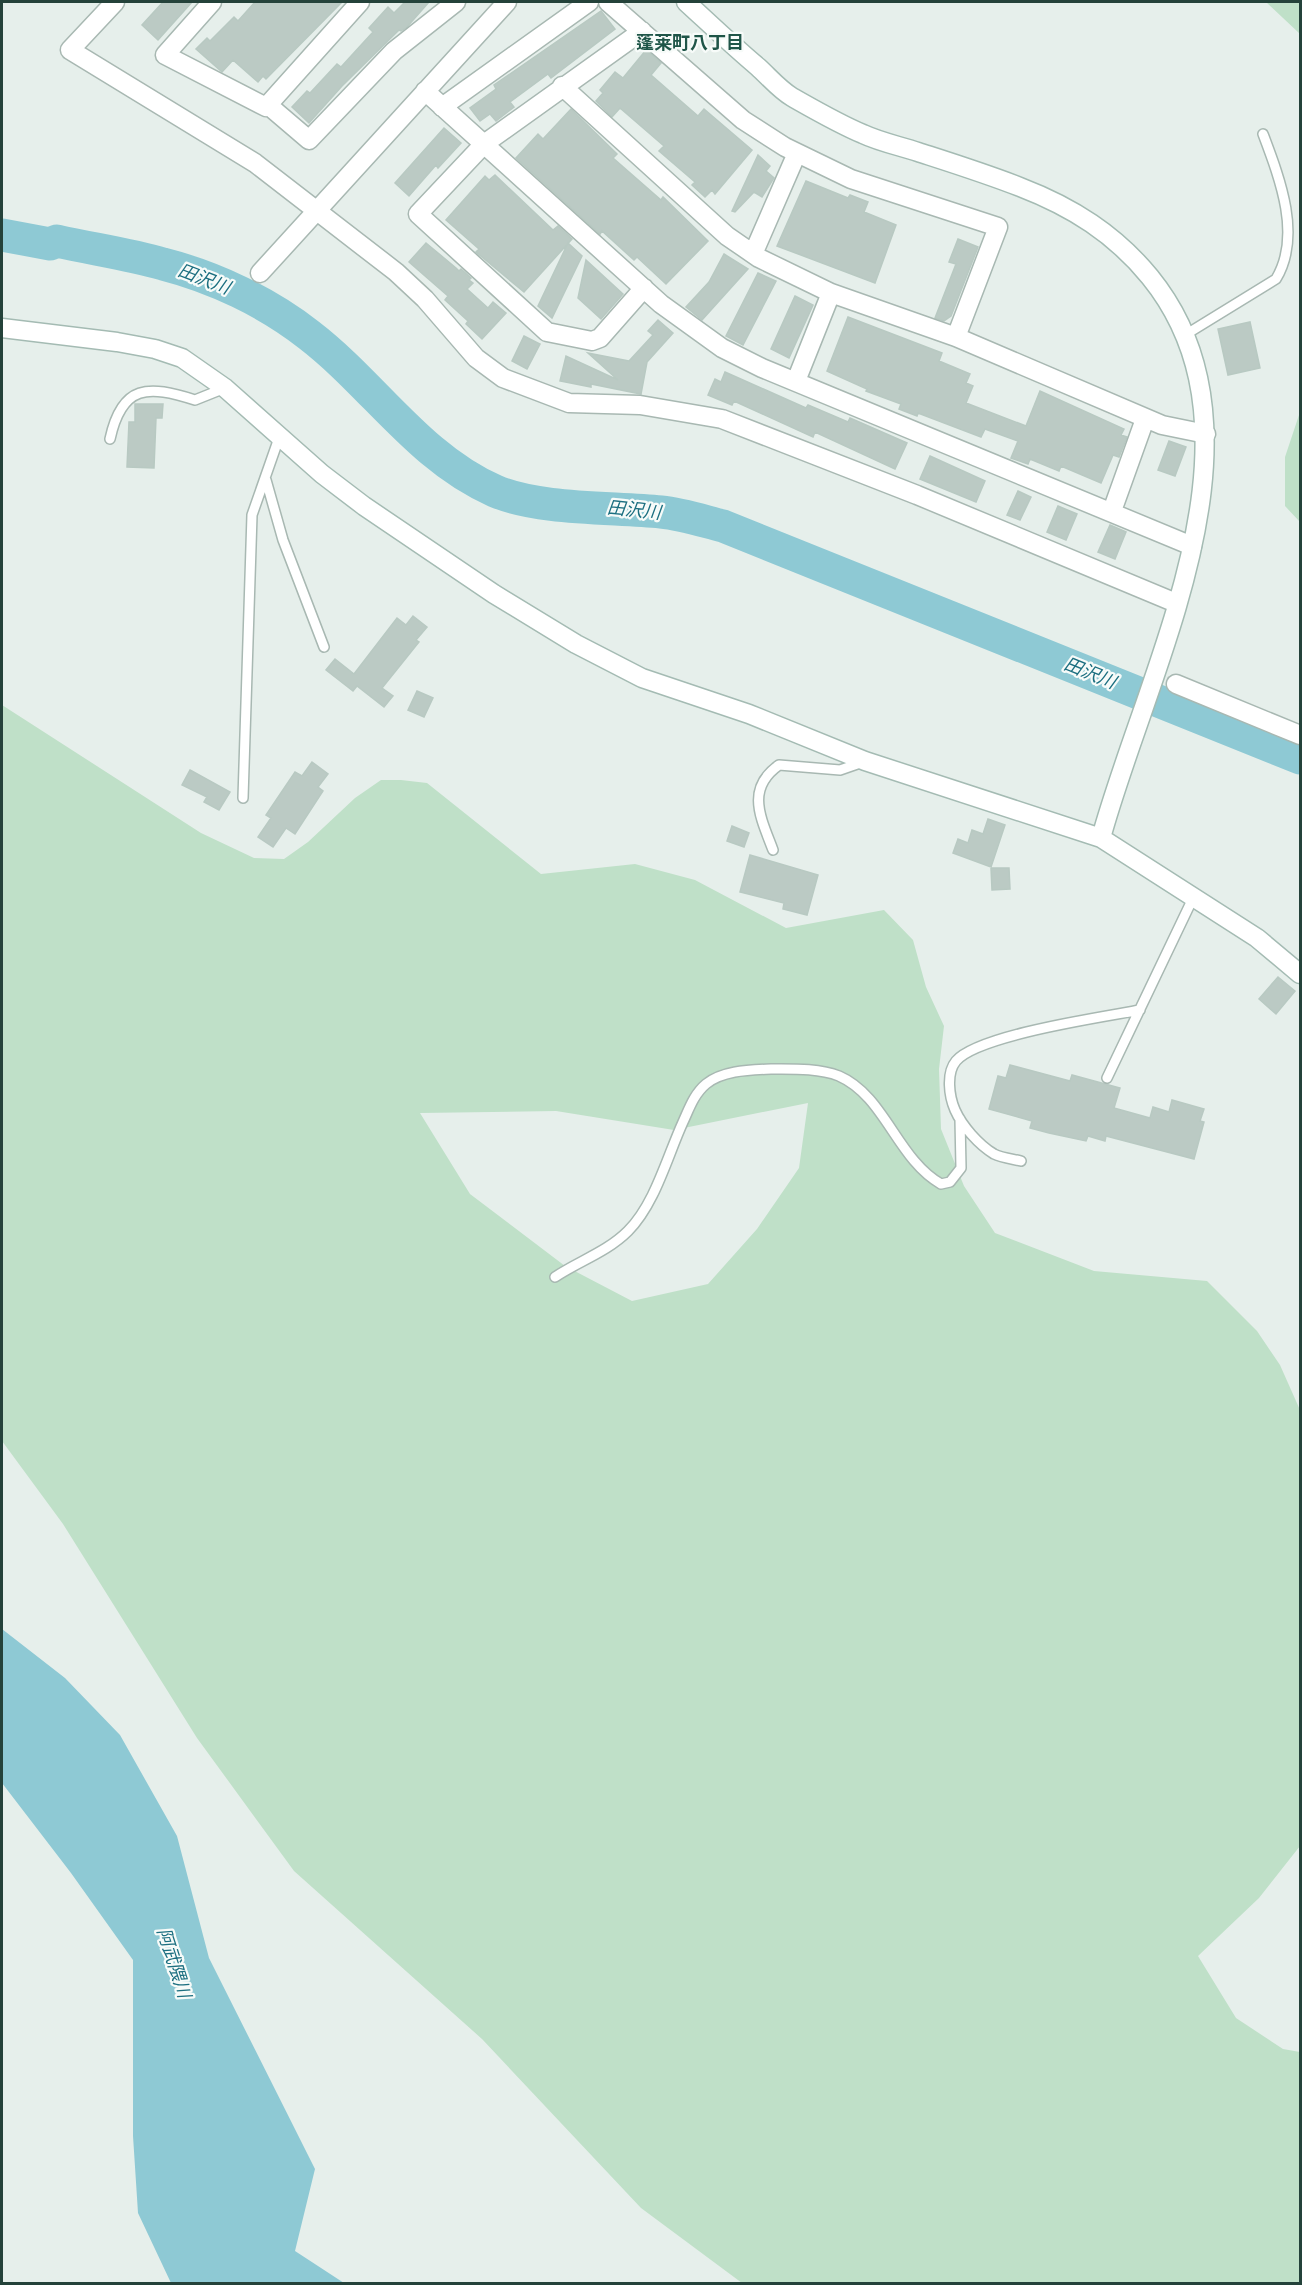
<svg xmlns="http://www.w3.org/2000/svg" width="1302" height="2285" font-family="'Varela Round','Noto Sans JP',sans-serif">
<rect width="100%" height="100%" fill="#e6efeb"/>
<path fill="#bfe0c8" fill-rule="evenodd" d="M1266 2H1300V34Z
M1300 412V522L1285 506V457Z
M2 705 201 833 254 858 284 859 308 842 355 798 381 780H401L427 783 541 874 635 864 695 880 786 928 884 910 913 940 926 987 944 1026 939 1069 941 1129 964 1186 995 1233 1094 1271 1207 1281 1257 1331 1280 1365 1300 1410V1846L1259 1898 1198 1956 1236 2018 1283 2049 1300 2052V2283H742L641 2208 482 2039 294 1871 197 1738 63 1524 2 1441ZM808 1103 799 1168 757 1229 708 1284 632 1301 565 1266 470 1194 420 1113 556 1111 674 1130Z"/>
<path fill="#8ec9d4" d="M2 1629 65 1678 120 1735 177 1836 209 1958 315 2169 295 2251 344 2283H171L138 2213 133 2136V1960L71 1873 2 1783Z"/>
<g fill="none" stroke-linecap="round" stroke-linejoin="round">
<path stroke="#8ec9d4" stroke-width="33" d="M2 235 50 244 57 241C92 249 128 254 163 264 214 277 267 302 309 335 373 384 419 458 495 491 539 510 613 507 661 512 682 514 703 521 723 526L1300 758"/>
</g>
<path fill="#bbcac4" stroke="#b8c9c2" stroke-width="1.5" d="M163 2H192L158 40 142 25Z
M255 2H342L266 79 263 76 258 82 233 60 222 72 196 49 207 38 210 41 234 17 238 21Z
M405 2H429L407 27 401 31 399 30 342 86 309 123 292 107 307 91 310 93 337 64 341 67 373 32 369 28 388 7 394 13Z
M601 11 615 29 551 78 548 74 510 102 514 107 496 121 490 114 480 121 470 108 496 89 494 85Z
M646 50 661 63 651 75 698 116 704 109 752 150 715 194 712 190 705 197 692 185 695 182 659 151 664 146 620 108 612 117 596 101 603 93 600 90 615 72 623 78Z
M571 109 617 154 613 158 661 200 663 197 708 241 666 284 637 257 634 260 602 231 600 234 516 158 538 134 543 139Z
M444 128 461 143 438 168 436 165 409 196 395 183Z
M758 155 770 166 766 171 774 178 762 197 754 192 735 212 732 211Z
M495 175 553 230 558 226 572 239 524 292 476 252 479 249 446 220 485 176 489 180Z
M806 181 848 198 850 195 868 202 864 212 896 225 875 283 777 246Z
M958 239 978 247 951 316 944 321 935 318 956 264 949 262Z
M426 243 456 268 459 271 461 269 471 278 469 280 473 283 467 289 488 308 493 302 506 313 482 339 466 324 468 321 445 300 448 296 409 262Z
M568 243 582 256 552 318 538 306Z
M724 254 748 269 702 320 686 307 709 282Z
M586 260 623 294 601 319 578 298Z
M758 273 776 281 743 345 726 336Z
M795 296 813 305 789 358 771 349Z
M848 317 942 353 939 361 970 374 966 383 973 386 966 403 1026 426 1040 391 1124 429 1121 435 1127 437 1119 457 1113 455 1101 483 1061 466 1059 471 1030 459 1028 464 1011 458 1018 441 985 429 981 437 918 413 917 416 899 409 901 404 866 391 867 389 827 371Z
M658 320 673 333 647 362 641 394 591 384V387L560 381 566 356 618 380 588 353 629 361 653 335 648 331Z
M1250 322 1260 368 1228 375 1218 329Z
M524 336 540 344 527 369 512 361Z
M725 372 806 408 808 405 848 422 850 418 907 443 895 469 815 432 813 437 734 401 732 405 708 395 715 379 721 382Z
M135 404H163L162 418H156L154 468 127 467 129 422H135Z
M1169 441 1186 447 1175 476 1158 470Z
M930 456 985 481 976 502 920 479Z
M1018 491 1031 497 1020 520 1007 515Z
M1058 506 1077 514 1066 540 1047 532Z
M1110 525 1126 532 1115 559 1098 552Z
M413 616 427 627 416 640 419 642 382 688 393 696 384 707 357 686 353 691 326 670 335 659 354 674 397 618 406 625Z
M417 691 433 698 424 717 408 710Z
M312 762 328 774 318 787 323 791 295 834 286 828 273 847 258 837 271 818 266 815 295 772 302 776Z
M190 770 230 792 219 810 204 802 207 797 182 785Z
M988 819 1005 825 991 867 953 853 958 839 968 843 972 830 983 834Z
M732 826 749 833 744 847 727 841Z
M750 855 818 875 807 915 783 909 784 903 740 892Z
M991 868H1009L1010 889 992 890Z
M1278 977 1295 991 1276 1014 1259 999Z
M1010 1065 1070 1081 1072 1075 1120 1088 1114 1108 1150 1118 1153 1107 1169 1112 1172 1100 1204 1109 1200 1121 1204 1122 1194 1159 1106 1136 1105 1141 1088 1136 1086 1141 1049 1133 1030 1128 1032 1121 989 1109 998 1076 1006 1078Z"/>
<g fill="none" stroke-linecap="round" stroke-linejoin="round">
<defs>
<path id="lane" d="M1185 335 1276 279C1302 236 1280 179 1263 134
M110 439C122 384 148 385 195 400L225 388
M266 480 283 540 324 647
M243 798 252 515 280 435
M773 850C761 818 745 789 779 765L840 770 863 762
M1107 1078 1194 896
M1021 1161C1013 1159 1002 1158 994 1154 979 1145 962 1126 955 1110 949 1096 946 1073 956 1061 978 1035 1103 1017 1140 1010
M555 1277C579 1261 607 1252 628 1231 655 1204 667 1157 683 1122 689 1109 694 1094 706 1084 723 1070 751 1070 771 1069 792 1069 819 1068 839 1076 885 1096 897 1159 941 1184L950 1182 961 1168 960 1119"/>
<path id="street" d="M115 2 70 50 255 163 396 272 425 299 476 358 503 378 569 403 640 405 722 419 917 495 1176 603
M212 2 165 55 266 107 360 2
M608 2 743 120 785 147 851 179 998 227 956 337
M642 31 484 144 418 214 547 332 592 341 600 338 644 288
M562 86 727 236 759 258 831 293 956 337 1162 425 1206 434
M425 91 661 304 722 348 762 368 1192 546
M268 105 309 140 394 51 456 2
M442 107 589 2
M753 254 797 153
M260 273 507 2
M796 381 831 293
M1112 511 1145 419
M1176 684 1300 735"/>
<path id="secondary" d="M686 2C710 24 733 46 758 67 769 77 780 90 792 97 815 110 839 124 863 134 880 142 900 146 918 152 952 163 987 174 1020 187 1072 207 1115 234 1150 277 1278 435 1147 669 1101 838
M2 328 117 342 155 349 182 358 225 388 322 474 364 506 494 594 576 644 642 678 749 714 865 761 1101 838 1257 938 1300 974"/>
</defs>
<use href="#lane" stroke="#a8b8b2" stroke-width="12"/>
<use href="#street" stroke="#a8b8b2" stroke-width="21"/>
<use href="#secondary" stroke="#a4bbb3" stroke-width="21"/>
<use href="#lane" stroke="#fff" stroke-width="9"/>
<use href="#street" stroke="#fff" stroke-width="18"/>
<use href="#secondary" stroke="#fff" stroke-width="18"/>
</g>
<g text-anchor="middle" stroke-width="4.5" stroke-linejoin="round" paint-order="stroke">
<g font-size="18" font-weight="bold" fill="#1f5548" stroke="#f7fbf9">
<text x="690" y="49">蓬莱町八丁目</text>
</g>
<g font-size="18" font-style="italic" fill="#1c6f80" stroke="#f7fbf9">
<text transform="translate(204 279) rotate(21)" y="6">田沢川</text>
<text transform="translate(634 510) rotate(6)" y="6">田沢川</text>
<text transform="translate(1090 673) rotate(22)" y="6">田沢川</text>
<text transform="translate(174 1963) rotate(72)" y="6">阿武隈川</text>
</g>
</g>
<rect width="1302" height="2285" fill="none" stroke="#24423a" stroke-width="6"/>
</svg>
